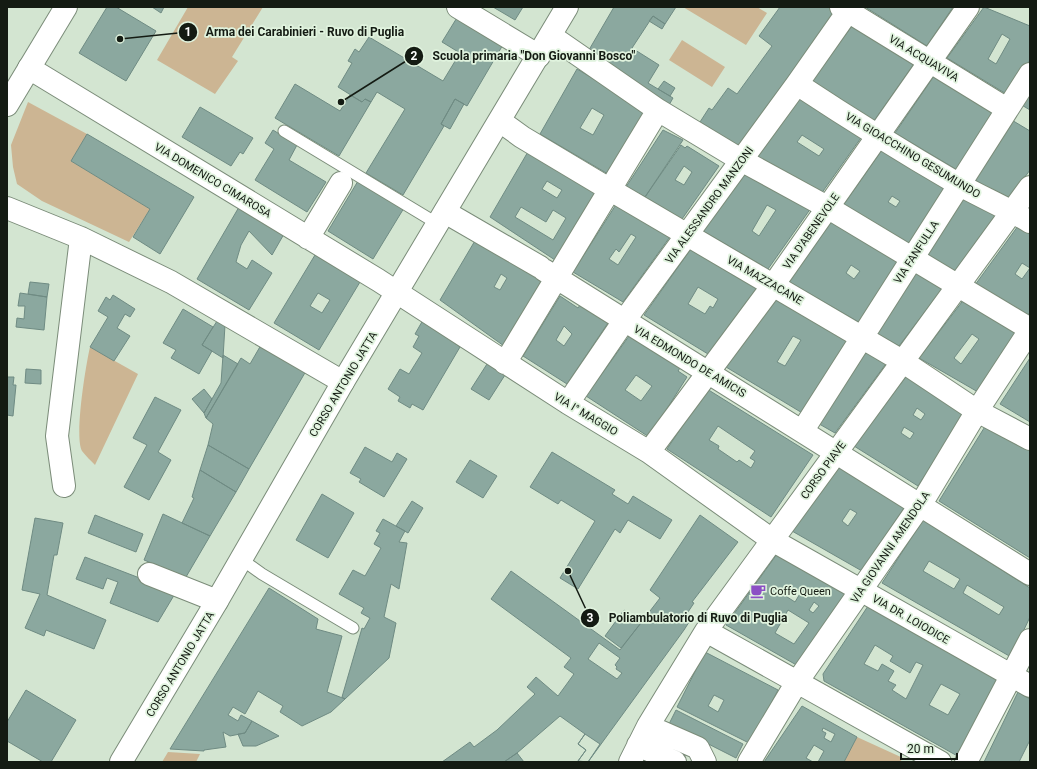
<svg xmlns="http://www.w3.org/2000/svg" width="1037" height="769" font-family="Roboto,sans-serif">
<rect width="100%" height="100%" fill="#d3e5d1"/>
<path fill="#ccb593" d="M188 7H263L232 57 238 61 215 94 157 60Z
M683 7H757L767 13 746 45Z
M682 40 725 67 712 87 669 60Z
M28 102 87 134 71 161 150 209 129 242 42 201 17 184 13 167 11 145Z
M90 347 138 374 95 465C91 461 86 456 82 451 74 437 86 364 90 347Z
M857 737 903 758 900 762H844Z
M168 752 200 754 196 762H162Z"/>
<path fill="#8ba89f" stroke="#6f8b83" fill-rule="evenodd" d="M107 7H116L156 31 126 81 79 53Z
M152 7H164L161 13Z
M493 7H523L515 20Z
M614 7H676L665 24 653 16 632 48 659 65 648 83 673 98 669 105 586 55Z
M780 7H830L836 11 738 146 700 122 709 108 712 110 728 88 737 94 772 46 759 36Z
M865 7H953L927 46Z
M984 7 1030 26V60L1008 95 947 58ZM1002 34 1010 39 996 64 988 59Z
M458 16 504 43 467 106 455 99 441 124 444 126 403 195 366 173 405 109 377 92 371 102 365 99 362 102 338 87 352 63 348 61 355 49 359 52 369 37 443 81 460 53 442 42Z
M653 16 665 24 662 29 649 21Z
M855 22 916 61 874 121 810 82Z
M577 69 646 110 608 174 540 134ZM592 108 604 115 593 135 580 128Z
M936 73 998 111 959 171 895 133Z
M664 81 675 88 670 96 658 89Z
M295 84 340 111 350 95 362 102 365 99 371 102 339 156 275 118Z
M1030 88V110L1020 104Z
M800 97 863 135 821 194 757 157ZM802 135 824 149 819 156 797 142Z
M455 99 464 104 450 129 441 124Z
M200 107 253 138 243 154 240 152 231 166 182 137Z
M1010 119 1030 131V170L1008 200 972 178Z
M273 130 297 145 289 160 326 182 307 212 255 180 274 149 265 143Z
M663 130 683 140 645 197 626 187Z
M87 134 194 197 160 254 133 237 150 209 71 161Z
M681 145 685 148 687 146 719 166 682 219 645 197ZM684 166 692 172 684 185 675 180Z
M884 147 950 187 911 247 842 207ZM892 196 900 201 896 207 888 202Z
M529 150 596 191 574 227 578 229 558 262 490 217ZM547 181 562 190 557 198 542 189ZM521 207 546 222 553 210 566 218 553 240 515 217Z
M747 170 811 208 768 269 703 231ZM767 205 776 210 759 236 752 231Z
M358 181 404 208 373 259 328 231Z
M962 193 997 214 954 272 924 254Z
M617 203 672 234 623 302 573 272ZM631 234 636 237 618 265 609 259 616 249 619 252Z
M239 207 284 234 272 255 249 231 241 245 236 262 247 269 252 260 272 273 249 310 197 279Z
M833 219 903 260 862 324 788 281ZM851 265 860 271 854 279 846 273Z
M1018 226 1030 234V312L1027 316 975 285ZM1022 263 1030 268 1022 279 1015 274Z
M476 239 544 281 504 346 440 300ZM501 274 507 278 500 290 494 287Z
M693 246 759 285 708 354 644 315ZM698 287 718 299 713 308 710 306 705 314 688 304Z
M315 255 360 282 319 350 274 323ZM318 293 330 300 322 313 310 306Z
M914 267 945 285 899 346 873 331Z
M30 282 49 284 47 297 28 294Z
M20 293 47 297 44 330 16 327 17 318 24 319 25 306H18Z
M113 295 135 309 130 317 125 314 117 328 130 336 114 361 90 347 108 317 98 311 106 297 110 300Z
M560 296 578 308 580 305 608 323 567 384 523 356ZM564 326 572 334 564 346 556 340Z
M777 297 852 340 804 414 726 367ZM793 336 801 340 785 366 777 362Z
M965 298 1018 329 978 392 919 358ZM972 334 979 339 961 364 954 358Z
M183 309 213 327 202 345 212 351 199 374 171 358 176 350 163 343Z
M423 320 460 347 423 410 412 404 410 408 398 401 400 397 388 389 400 369 409 374 422 353 413 347 419 336 415 334Z
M217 321 225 325 223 358 202 345Z
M629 336 680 368 678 371 687 377 649 437 586 396ZM636 375 652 386 641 401 625 390Z
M261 345 306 371 249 469 208 445 213 424 206 418 241 358 250 364Z
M863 346 888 361 835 433 814 421Z
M223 355 238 364 206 418 204 413 221 383Z
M1030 358V422L1000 404Z
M487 364 505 375 489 400 471 389Z
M26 369 41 370V384L25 383Z
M908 374 968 409 918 486 854 446ZM917 408 925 414 921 420 913 415ZM904 427 914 433 910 439 901 433Z
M7 377H14L13 385H16L13 416 7 415Z
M204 389 212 399 204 413 192 399Z
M707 389 813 455 771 517 667 449ZM718 426 755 451 750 458 755 461 751 468 739 460 737 462 718 449 719 446 709 440Z
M155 397 181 410 158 452 171 460 149 500 124 487 147 445 133 438Z
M989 420 1030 445V558L939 501Z
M208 445 249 469 236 492 200 470Z
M365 447 392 462 397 453 407 459 384 497 359 482 361 479 350 473Z
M552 452 615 490 612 494 628 504 633 496 672 520 660 539 628 520 620 533 615 529 578 589 560 578 595 521 561 500 558 504 530 487Z
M470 460 497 476 483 498 456 482Z
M838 466 904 508 862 571 792 531ZM850 509 857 513 848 526 842 521Z
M200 470 236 492 210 536 182 523 194 498 192 497Z
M322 494 354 513 328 558 296 540Z
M412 501 423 508 408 533 396 526Z
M163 514 210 536 186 577 144 560Z
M95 515 143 534 136 552 88 533Z
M700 515 738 542 692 602 694 603 686 615 691 619 684 630 588 762 578 761 586 750 578 744 585 734 560 716 517 753 504 762H442L470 742 474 747 497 730 535 694 527 687 536 677 558 696 574 674 564 667 571 658 491 599 511 571 620 650 660 598 650 590ZM599 643 620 658 615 665 617 667 616 669 622 673 617 679 588 659Z
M35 518 63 523 57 555H54L47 595 106 620 94 649 46 630 44 636 25 628 40 594 22 590Z
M383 519 405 531 399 542 407 543 399 589 391 584 384 617 396 623 389 658 345 699 342 697 362 628 364 629 370 618 361 613 364 608 339 594 353 570 365 576 381 548 374 544 380 533 376 531Z
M923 520 1030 588V617L1011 657 882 583ZM929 561 960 579 954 589 923 571ZM967 585 1004 607 999 615 963 593Z
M777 554 847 594 800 667 726 625ZM789 586 801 592 795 602 784 595ZM814 602 819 606 813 613 809 610ZM788 610 809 623 794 644 775 633Z
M85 557 176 592 158 622 110 603 118 582 107 578 103 589 76 579Z
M269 588 318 619 316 629 342 636 327 692 345 699 331 712 302 726 280 712 283 706 258 691 245 714 233 707 228 715 238 721 241 715 252 721 245 733 230 736 223 732 226 747 204 750V751L170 749Z
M868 606 999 681 961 758 824 681 823 674ZM875 645 893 656 890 661 910 673 916 662 923 665 906 699 892 690 896 685 888 681 894 671 882 664 878 671 864 664ZM941 684 960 694 948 715 929 705Z
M624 610 641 623 621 648 605 636Z
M705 652 778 690 751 744 677 707ZM714 695 724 700 718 712 708 706Z
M26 690 76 720 51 762H43L7 741V722Z
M1018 692 1030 699V740L1019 762H984Z
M802 706 857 737 844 762H818L824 751 814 745 806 758 813 762H764ZM823 728 835 734 831 742 824 738 826 733 822 731Z
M676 710 743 744 736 758 669 724Z
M252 721 279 736 256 746H243L238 734 245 733Z
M585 734 600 744 588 762H579L578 761 586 750 578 744Z
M517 753 524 762H504Z"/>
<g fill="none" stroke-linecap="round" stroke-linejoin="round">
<defs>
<path id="service" d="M284 131 438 224
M241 559 262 574 353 628"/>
<path id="minor" d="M458 7 539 56
M841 7 1007 109
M551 36 658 110 741 160 827 207 1030 329
M29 68 378 280 568 403 649 452 772 540 1030 686
M797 84C850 119 903 152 958 184 981 197 1007 208 1030 222
M500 121 522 137 609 189 902 361 977 411 1030 439
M7 208 81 238 171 282 343 382
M445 212 540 267
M308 238 341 183
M544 270 1030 574
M505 363 658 110
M568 403 624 321 797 84 851 7
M803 430 1030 74
M649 452 774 284 968 7
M64 486 57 436 81 238
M149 574 217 601
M706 631 940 762
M648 726 698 748 705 762
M638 745 675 762
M630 762 648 726 706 631 1030 187
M749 762 797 682 921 504 977 411 1030 330
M966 762 1030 640"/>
<path id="tertiary" d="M7 105 66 7"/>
<path id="secondary" d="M121 762 217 601 343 382 567 7"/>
</defs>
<use href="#service" stroke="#7b8c79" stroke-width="13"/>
<use href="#minor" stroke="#7b8c79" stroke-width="24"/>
<use href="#tertiary" stroke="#7b8c79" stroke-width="24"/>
<use href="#secondary" stroke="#7b8c79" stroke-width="24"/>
<use href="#service" stroke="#fff" stroke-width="11"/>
<use href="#minor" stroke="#fff" stroke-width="22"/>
<use href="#tertiary" stroke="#fff" stroke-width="22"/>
<use href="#secondary" stroke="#fff" stroke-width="22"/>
</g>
<defs>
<symbol id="cafe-bare" viewBox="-9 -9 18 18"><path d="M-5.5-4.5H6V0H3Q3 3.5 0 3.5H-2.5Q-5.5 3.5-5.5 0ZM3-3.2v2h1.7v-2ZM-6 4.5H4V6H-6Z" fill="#8c4fc5" stroke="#e0f3de" stroke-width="2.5" paint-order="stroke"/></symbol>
</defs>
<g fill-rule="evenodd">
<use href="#cafe-bare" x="747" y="580" width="22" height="22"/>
</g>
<g text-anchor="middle" stroke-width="3.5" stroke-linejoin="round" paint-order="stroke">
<g font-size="11" fill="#141b13" stroke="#e0f3de">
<text transform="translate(924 58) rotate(31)" y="4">VIA ACQUAVIVA</text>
<text transform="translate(913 155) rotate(31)" y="4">VIA GIOACCHINO GESUMUNDO</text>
<text transform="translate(213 180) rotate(31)" y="4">VIA DOMENICO CIMAROSA</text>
<text transform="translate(709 205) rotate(-54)" y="4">VIA ALESSANDRO MANZONI</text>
<text transform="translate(811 231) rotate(-55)" y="4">VIA D'ABENEVOLE</text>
<text transform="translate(916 252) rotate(-57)" y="4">VIA FANFULLA</text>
<text transform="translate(765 280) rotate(30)" y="4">VIA MAZZACANE</text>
<text transform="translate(690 361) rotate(31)" y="4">VIA EDMONDO DE AMICIS</text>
<text transform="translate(343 384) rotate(-59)" y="4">CORSO ANTONIO JATTA</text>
<text transform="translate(586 414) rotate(31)" y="4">VIA I° MAGGIO</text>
<text transform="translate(823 470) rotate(-54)" y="4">CORSO PIAVE</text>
<text transform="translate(890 547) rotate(-56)" y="4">VIA GIOVANNI AMENDOLA</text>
<text transform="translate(911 619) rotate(30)" y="4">VIA DR. LOIODICE</text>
<text transform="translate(180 664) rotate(-59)" y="4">CORSO ANTONIO JATTA</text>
</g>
<g font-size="11" fill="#141b13" stroke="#e0f3de" text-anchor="start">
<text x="770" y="595">Coffe Queen</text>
</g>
</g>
<path fill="none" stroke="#141b13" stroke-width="1.5" d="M120 39L188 32M341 102L414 56M568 571L590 618"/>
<g fill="#141b13" stroke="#e0f3de" stroke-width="1.5">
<circle cx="120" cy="39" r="4"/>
<circle cx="341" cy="102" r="4"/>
<circle cx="568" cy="571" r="4"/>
<circle cx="188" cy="32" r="10"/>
<circle cx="414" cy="56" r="10"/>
<circle cx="590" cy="618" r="10"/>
</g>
<g font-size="12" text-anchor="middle" font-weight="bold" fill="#fff">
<text x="188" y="36">1</text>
<text x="414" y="60">2</text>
<text x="590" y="622">3</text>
</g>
<g font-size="12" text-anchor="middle" font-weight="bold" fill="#141b13" stroke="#e0f3de" stroke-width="3.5" stroke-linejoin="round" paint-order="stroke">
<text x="305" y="36">Arma dei Carabinieri - Ruvo di Puglia</text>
<text x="534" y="60">Scuola primaria "Don Giovanni Bosco"</text>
<text x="698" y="622">Poliambulatorio di Ruvo di Puglia</text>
</g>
<rect width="1037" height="769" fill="none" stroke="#141b13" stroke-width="16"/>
<path d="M901 753v6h56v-6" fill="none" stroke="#141b13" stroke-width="2"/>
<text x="907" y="753" font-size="12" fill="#141b13" stroke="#e0f3de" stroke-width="3" paint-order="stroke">20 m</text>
</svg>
